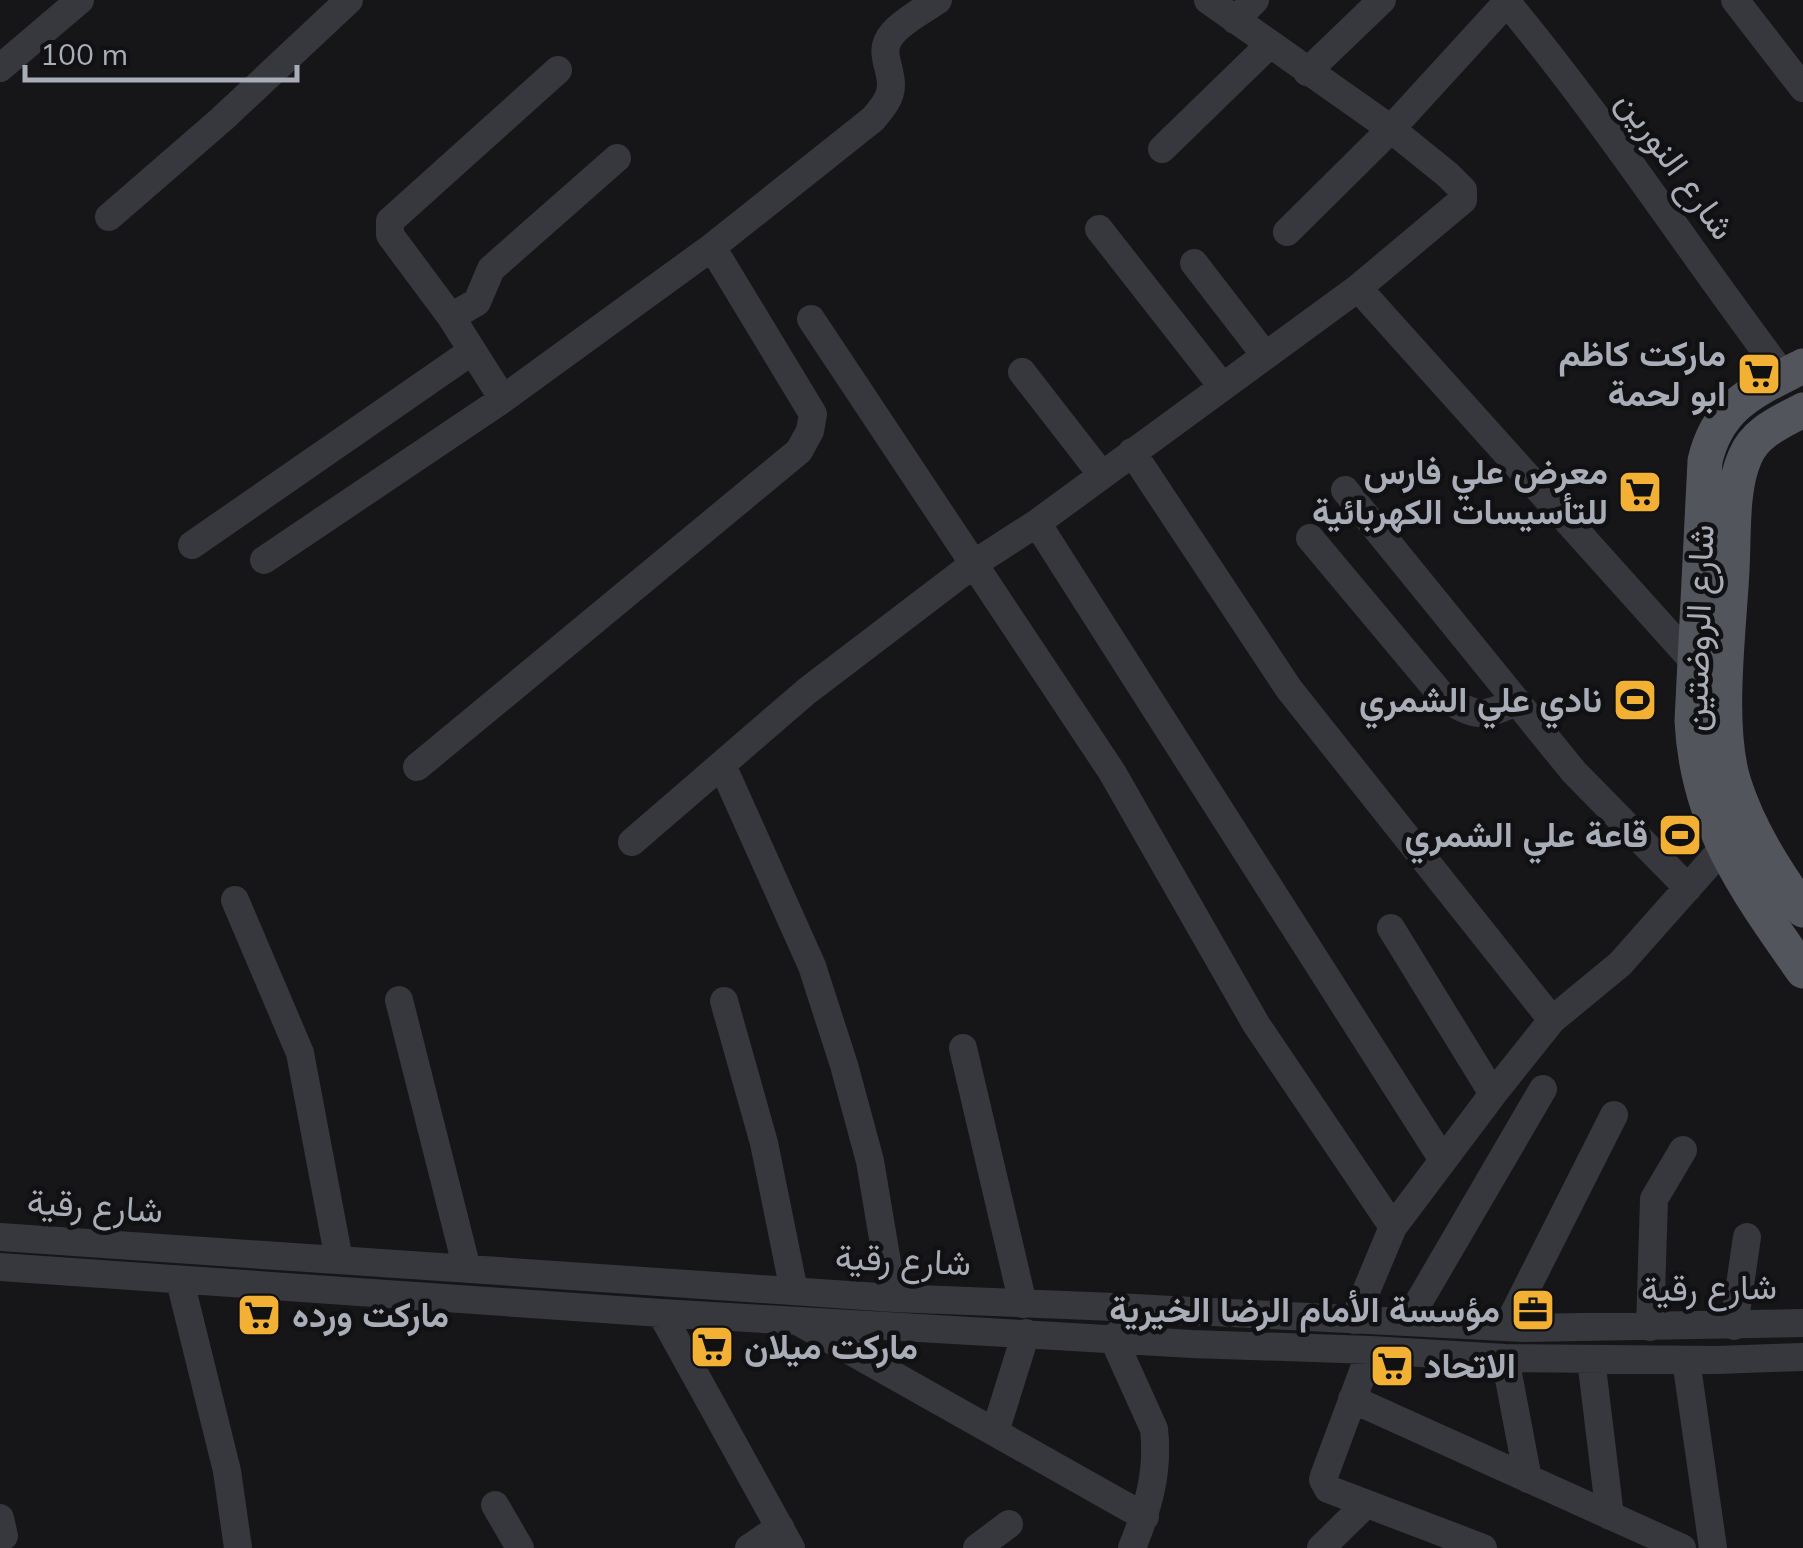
<svg xmlns="http://www.w3.org/2000/svg" width="1803" height="1548" font-family="Mulish,Vazirmatn,sans-serif">
<rect width="100%" height="100%" fill="#161618"/>
<g fill="none" stroke-linecap="round" stroke-linejoin="round">
<path stroke="#37383d" stroke-width="28" d="M1505 0C1605 120 1690 252 1784 376
M1735 0 1803 88
M1235 20 1255 0
M0 68 80 0
M1307 72 1382 0
M1162 149 1269 45
M109 217 222 119 349 0
M1099 229 1222 386
M1287 232 1391 129 1509 0
M1194 263 1265 355
M1358 288 1695 663
M451 317 477 302 491 269 617 158
M811 319 1112 772 1256 1024 1393 1227
M1022 372 1102 475
M503 399 451 317 390 235V221L558 70
M1132 452 1289 689 1552 1020
M1345 490 1574 772 1688 888
M1037 523 1443 1160
M1310 538 1444 698C1479 718 1480 717 1517 702
M192 545 472 351
M264 560 503 399 712 247 873 119C881 109 891 99 891 85 891 65 877 51 893 33 904 20 924 10 938 0
M722 765 812 966 844 1065 870 1161 893 1298
M417 767 799 451 810 431 813 414 712 247
M632 842 807 691 975 563 1037 523 1358 288 1463 200V190L1448 175 1391 129 1208 0
M235 900 300 1053 339 1260
M1391 928 1493 1094
M399 1000 467 1269
M724 1001 764 1143 794 1291
M963 1048 1023 1304
M0 1237 893 1298 1114 1307 1524 1328 1803 1323
M0 1267 661 1313 1192 1344 1371 1350 1505 1358 1716 1360 1803 1357
M180 1281 227 1471 238 1548
M661 1313 791 1548
M1354 1320 1393 1227 1493 1094 1552 1020 1620 964 1723 848
M1407 1322 1543 1089
M801 1323 1145 1517
M1734 1326 1747 1237
M1124 1327 1121 1332 1113 1338 1154 1429C1159 1472 1148 1508 1132 1548
M1507 1327 1614 1115
M1650 1327 1654 1199 1683 1150
M1371 1350 1324 1476 1323 1480 1328 1489 1483 1548
M1505 1358 1528 1479
M1591 1359 1610 1516
M1686 1360 1713 1548
M1352 1399 1682 1548
M995 1432 1026 1333
M495 1505 520 1548
M0 1518 4 1536
M749 1548 780 1527
M977 1548 1009 1524
M1321 1548 1366 1504"/>
<path stroke="#53555c" stroke-width="35" d="M1803 366C1756 390 1718 404 1705 461L1692 721C1697 823 1746 890 1803 971
M1803 410C1781 422 1755 432 1745 457 1731 488 1734 536 1732 570 1729 631 1716 726 1734 783 1749 830 1775 870 1803 910"/>
</g>
<defs>
<symbol id="supermarket-square" viewBox="-11 -11 22 22"><rect x="-9" y="-9" width="18" height="18" rx="4" fill="#f2b134" stroke="#111113"/><path d="M-6-5.5h2.5l.6 2H6L4.5 2H-2.5L-4.4-4H-6ZM-1.5 3.2a1.3 1.3 0 1 0 .1 0ZM3 3.2a1.3 1.3 0 1 0 .1 0Z" fill="#111"/></symbol>
<symbol id="stadium-square" viewBox="-11 -11 22 22"><rect x="-9" y="-9" width="18" height="18" rx="4" fill="#f2b134" stroke="#111113"/><path d="M0-5a6.5 5 0 1 0 0 10a6.5 5 0 1 0 0-10ZM-3.5-1.8h7v3.6h-7Z" fill="#111"/></symbol>
<symbol id="office-square" viewBox="-11 -11 22 22"><rect x="-9" y="-9" width="18" height="18" rx="4" fill="#f2b134" stroke="#111113"/><path d="M-6-3h4V-5.5h4V-3h4V5H-6ZM-1-4.5V-3h2v-1.5ZM-6 0V1H6V0Z" fill="#111"/></symbol>
</defs>
<g fill-rule="evenodd">
<use href="#supermarket-square" x="1734" y="349" width="50" height="50"/>
<use href="#supermarket-square" x="1615" y="467" width="50" height="50"/>
<use href="#stadium-square" x="1610" y="675" width="50" height="50"/>
<use href="#stadium-square" x="1655" y="810" width="50" height="50"/>
<use href="#office-square" x="1508" y="1285" width="50" height="50"/>
<use href="#supermarket-square" x="234" y="1290" width="50" height="50"/>
<use href="#supermarket-square" x="687" y="1322" width="50" height="50"/>
<use href="#supermarket-square" x="1367" y="1341" width="50" height="50"/>
</g>
<g text-anchor="middle" stroke-width="9" stroke-linejoin="round" paint-order="stroke">
<g font-size="35" fill="#a8adb8" stroke="#111113">
<text transform="translate(1676 165) rotate(54)" y="12">شارع النورين</text>
<text transform="translate(1698 628) rotate(-88)" y="12">شارع الروضتين</text>
<text transform="translate(95 1206) rotate(4)" y="12">شارع رقية</text>
<text transform="translate(903 1260) rotate(3)" y="12">شارع رقية</text>
<text transform="translate(1709 1288) rotate(-1)" y="12">شارع رقية</text>
</g>
<g font-size="35" font-weight="bold" fill="#a8adb8" stroke="#111113" text-anchor="end">
<text x="1726" y="366">ماركت كاظم<tspan x="1726" dy="40">ابو لحمة</tspan></text>
<text x="1608" y="484">معرض علي فارس<tspan x="1608" dy="40">للتأسيسات الكهربائية</tspan></text>
<text x="1602" y="712">نادي علي الشمري</text>
<text x="1648" y="847">قاعة علي الشمري</text>
<text x="1500" y="1322">مؤسسة الأمام الرضا الخيرية</text>
<text x="292" y="1327" text-anchor="start">ماركت ورده</text>
<text x="744" y="1359" text-anchor="start">ماركت ميلان</text>
<text x="1424" y="1378" text-anchor="start">الاتحاد</text>
</g>
</g>
<path d="M25 65v15h272v-15" fill="none" stroke="#a8adb8" stroke-width="5"/>
<text x="40" y="65" font-size="30" fill="#a8adb8" stroke="#111113" stroke-width="8" paint-order="stroke">100 m</text>
</svg>
